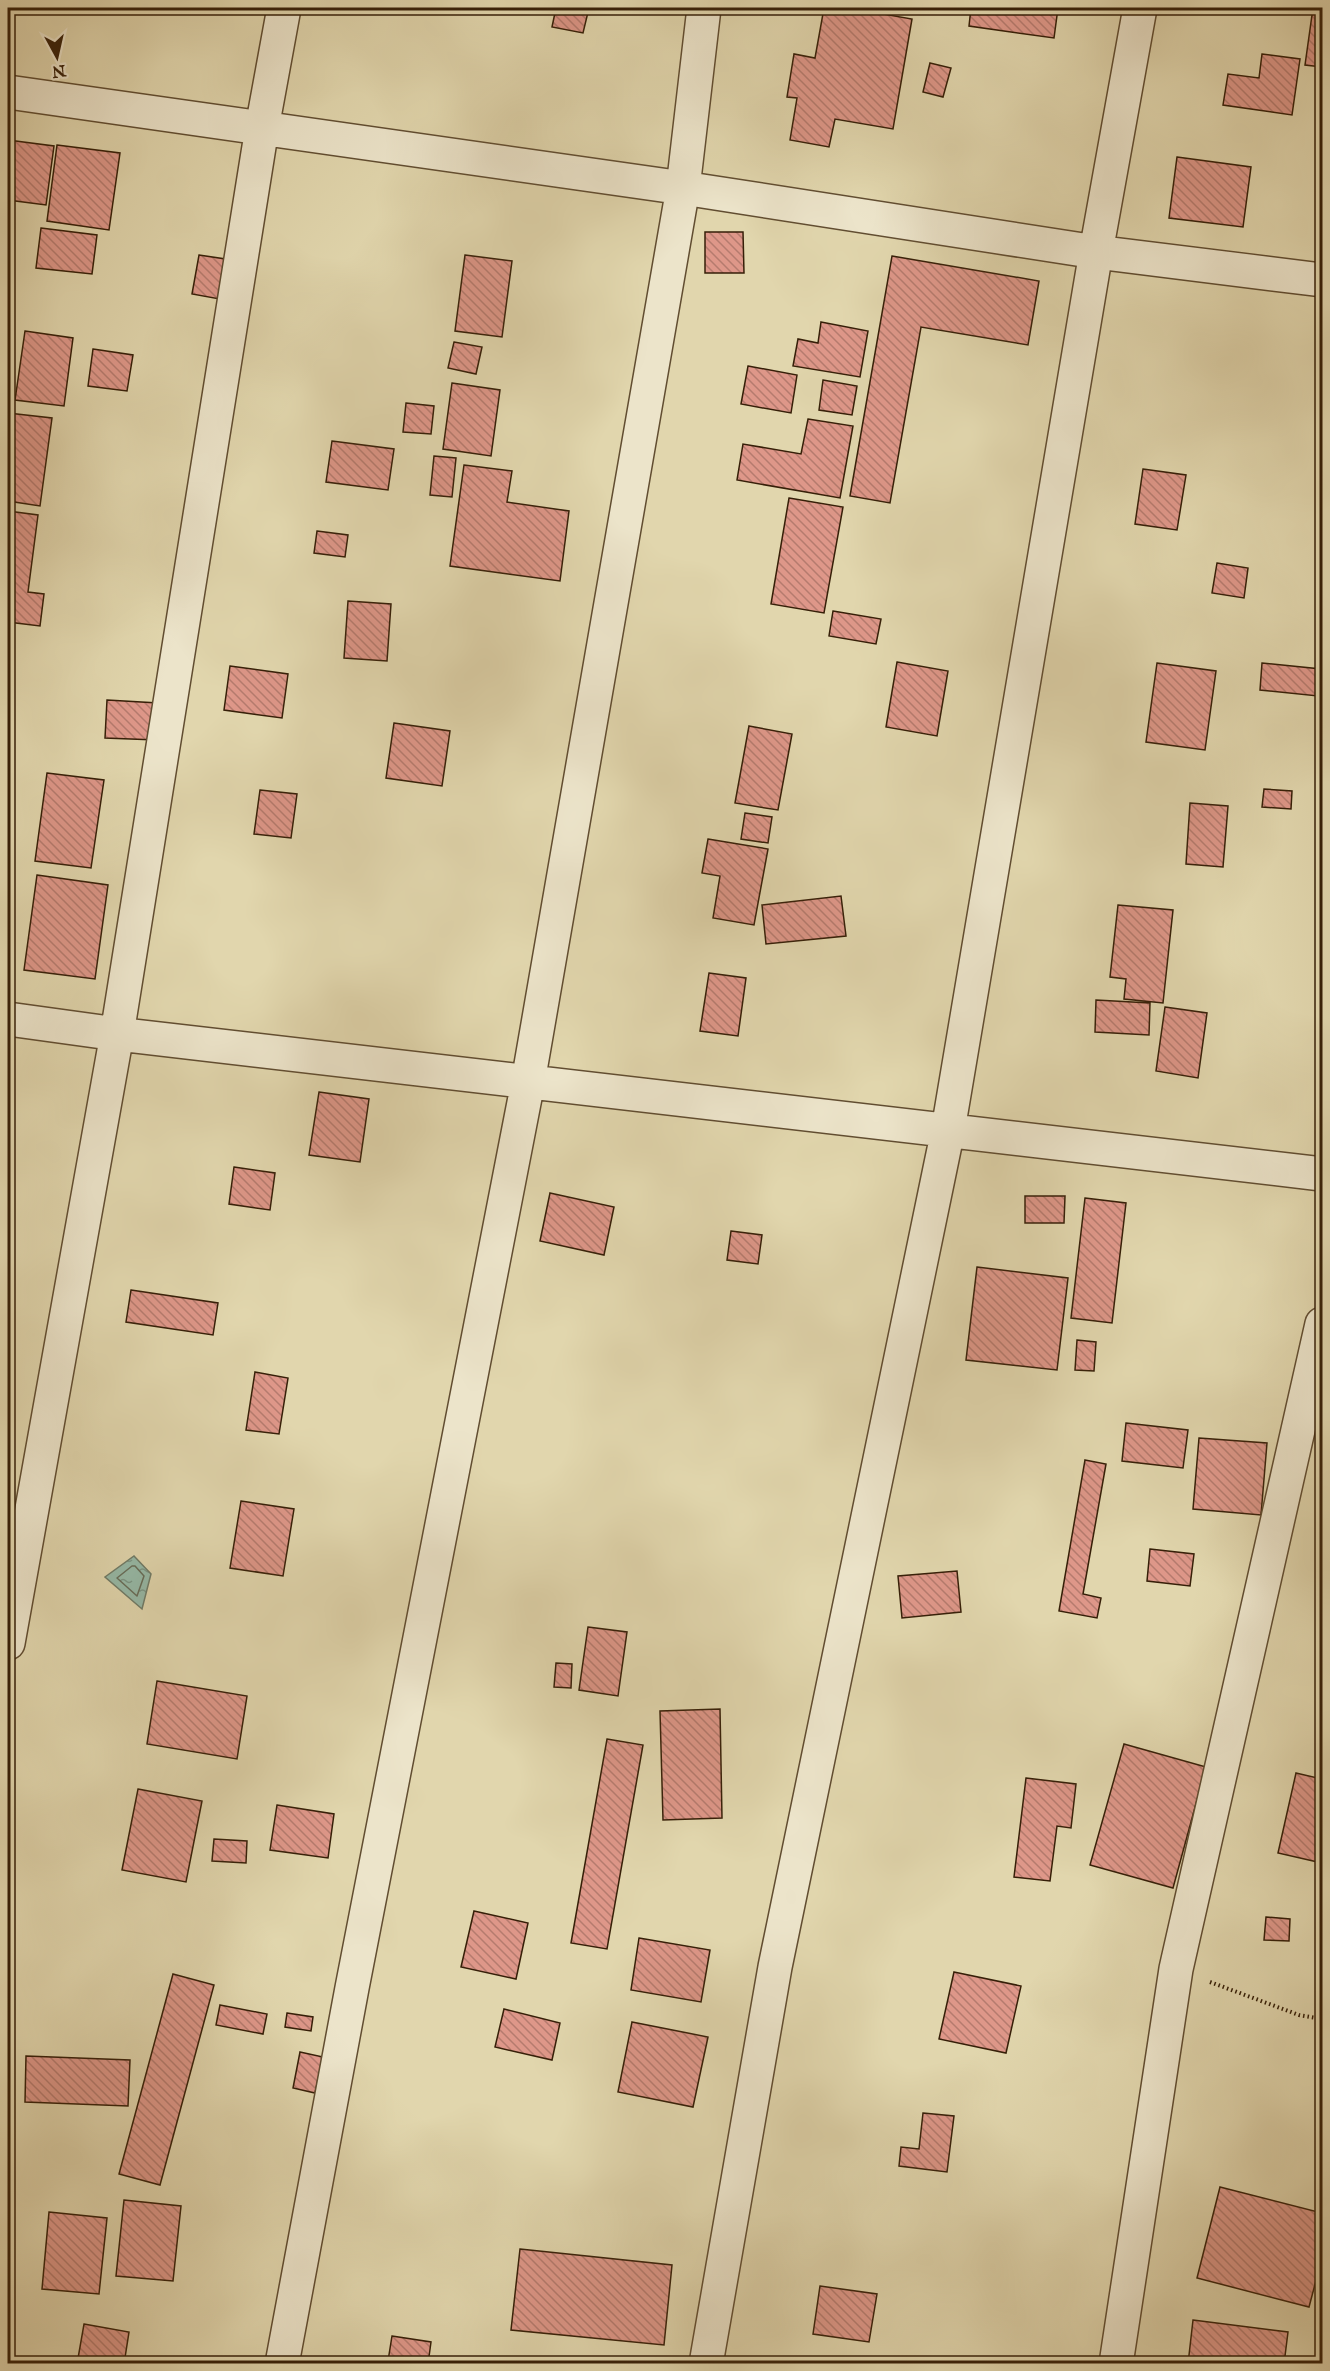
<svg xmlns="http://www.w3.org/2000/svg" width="1330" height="2371" font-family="'IM FELL English',serif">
<defs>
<pattern id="water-ripples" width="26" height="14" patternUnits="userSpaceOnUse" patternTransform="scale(1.5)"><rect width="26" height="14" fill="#95b9a7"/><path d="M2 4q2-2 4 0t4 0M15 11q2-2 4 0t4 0" fill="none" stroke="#7a9686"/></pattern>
<pattern id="building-back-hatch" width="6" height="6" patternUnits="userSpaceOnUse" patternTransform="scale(1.5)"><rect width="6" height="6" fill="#de9789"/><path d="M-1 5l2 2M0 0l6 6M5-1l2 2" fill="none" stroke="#b57b6e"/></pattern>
</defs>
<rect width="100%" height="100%" fill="#e1d6ad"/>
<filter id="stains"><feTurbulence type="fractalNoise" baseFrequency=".00333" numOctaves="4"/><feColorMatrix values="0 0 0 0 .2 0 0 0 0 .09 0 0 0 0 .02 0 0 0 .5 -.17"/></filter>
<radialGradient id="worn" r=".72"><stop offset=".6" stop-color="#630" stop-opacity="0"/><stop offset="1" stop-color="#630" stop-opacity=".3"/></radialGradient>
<path fill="url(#water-ripples)" stroke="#6f7b67" stroke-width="1.5" d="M134 1556 151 1574 142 1609 105 1577Z"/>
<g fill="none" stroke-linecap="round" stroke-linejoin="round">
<path stroke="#666c58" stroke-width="1.5" d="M132 1566H135L144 1576 137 1596 117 1578Z"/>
</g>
<path fill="url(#building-back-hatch)" stroke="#361f08" stroke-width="1.5" d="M556 8H589L583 33 552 27Z
M824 8H849L912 19 893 129 835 119 829 147 790 140 797 98 787 97 794 54 815 58Z
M971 8H1058L1054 38 969 26Z
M1313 8 1322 10V67L1305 65Z
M1262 54 1300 59 1292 115 1223 105 1228 74 1259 78Z
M930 63 951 68 943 97 923 92Z
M8 140 54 146 46 205 8 200Z
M57 145 120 153 109 230 47 221Z
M1177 157 1251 167 1243 227 1169 218Z
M41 228 97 235 92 274 36 268Z
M705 232H743L744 273H705Z
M199 255 232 260 225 300 192 294Z
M465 255 512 261 502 337 455 331Z
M892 256 1039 281 1028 345 921 327 890 503 850 496Z
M821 322 868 331 860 377 793 366 798 339 818 343Z
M25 331 73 338 64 406 15 400Z
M454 342 482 347 476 374 448 368Z
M93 349 133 355 127 391 88 386Z
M748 366 797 375 791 413 741 404Z
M823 380 857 386 852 415 819 410Z
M452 383 500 390 491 456 443 449Z
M406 403 434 406 431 434 403 432Z
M8 413 52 418 40 506 8 501Z
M808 419 853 426 840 498 737 480 743 444 801 454Z
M332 441 394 449 388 490 326 482Z
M434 456 456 458 452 497 430 495Z
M464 465 512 471 507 502 569 511 560 581 450 566Z
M1143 469 1186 475 1177 530 1135 524Z
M789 498 843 507 824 613 771 604Z
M8 511 38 515 28 592 44 594 40 626 8 622Z
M317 531 348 535 345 557 314 553Z
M1217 563 1248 568 1244 598 1212 593Z
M348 601 391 604 387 661 344 658Z
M833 611 881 619 876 644 829 636Z
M897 662 948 671 937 736 886 727Z
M1157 663 1216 671 1205 750 1146 742Z
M1262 663 1321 669 1318 696 1260 690Z
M230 666 288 674 282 718 224 710Z
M107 700 158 703 156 740 105 738Z
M394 723 450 731 442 786 386 778Z
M749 726 792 734 778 810 735 803Z
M47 773 104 780 91 868 35 861Z
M1264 789 1292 791 1291 809 1262 807Z
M260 790 297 794 291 838 254 834Z
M1190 803 1228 806 1223 867 1186 864Z
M745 813 772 817 768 843 741 839Z
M708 839 768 849 754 925 713 918 720 876 702 873Z
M37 875 108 885 95 979 24 970Z
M841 896 846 936 766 944 762 905Z
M1118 905 1173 910 1163 1003 1124 999 1126 979 1110 977Z
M709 973 746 978 738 1036 700 1031Z
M1096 1000 1150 1003 1149 1035 1095 1032Z
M1165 1007 1207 1013 1198 1078 1156 1071Z
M319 1092 369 1099 360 1162 309 1155Z
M234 1167 275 1173 270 1210 229 1204Z
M550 1193 614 1207 604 1255 540 1241Z
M1025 1196H1065L1064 1223H1025Z
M1085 1198 1126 1203 1112 1323 1071 1318Z
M731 1231 762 1235 758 1264 727 1260Z
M977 1267 1068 1278 1057 1370 966 1360Z
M131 1290 218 1303 213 1335 126 1322Z
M1077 1340 1096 1342 1094 1371 1075 1370Z
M255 1372 288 1378 279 1434 246 1430Z
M1126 1423 1188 1430 1183 1468 1122 1461Z
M1199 1438 1267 1443 1261 1515 1193 1509Z
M1085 1460 1106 1464 1083 1594 1101 1598 1097 1618 1059 1611Z
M241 1501 294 1509 283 1576 230 1568Z
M1150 1549 1194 1554 1190 1586 1147 1581Z
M957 1571 961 1612 902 1618 898 1576Z
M588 1627 627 1632 618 1696 579 1690Z
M556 1663 572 1664 571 1688 554 1687Z
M157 1681 247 1696 237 1759 147 1744Z
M720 1709 722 1818 663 1820 660 1711Z
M607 1739 643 1745 607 1949 571 1943Z
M1124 1744 1206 1767 1173 1888 1090 1865Z
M1296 1773 1322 1779V1863L1278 1853Z
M1026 1778 1076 1784 1071 1828 1057 1826 1050 1881 1014 1877Z
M138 1789 202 1801 186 1882 122 1870Z
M277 1805 334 1814 328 1858 270 1850Z
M214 1839 247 1841 246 1863 212 1861Z
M474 1911 528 1923 516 1979 461 1967Z
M1266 1917 1290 1919 1289 1941 1264 1940Z
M639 1938 710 1950 701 2002 631 1990Z
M954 1972 1021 1986 1006 2053 939 2039Z
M173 1974 214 1985 160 2185 119 2174Z
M220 2005 267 2014 263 2034 216 2025Z
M504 2009 560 2023 552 2060 495 2047Z
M287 2013 313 2017 311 2031 285 2027Z
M632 2022 708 2037 693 2107 618 2092Z
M300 2052 323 2057 315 2093 293 2088Z
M26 2056 130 2060 128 2106 25 2102Z
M923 2113 954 2116 947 2172 899 2166 901 2147 919 2149Z
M1220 2187 1322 2213V2258L1309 2307 1197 2278Z
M124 2200 181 2206 173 2281 116 2276Z
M49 2212 107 2218 99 2294 42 2289Z
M520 2249 672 2265 664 2345 511 2330Z
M820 2286 877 2294 869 2342 813 2334Z
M1193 2320 1288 2332 1284 2364H1188Z
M84 2324 129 2332 124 2364H77Z
M392 2336 431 2342 428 2364 388 2361Z"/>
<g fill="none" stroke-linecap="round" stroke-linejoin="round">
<defs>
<path id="street" d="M8 92 683 188 1096 252 1322 280
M8 1019 117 1034 1322 1174
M8 1643 117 1034 262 128 284 8
M282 2364 352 1988 528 1082 683 188 704 8
M706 2364 775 1967 948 1130 1096 252 1140 8
M1116 2364 1176 1969 1322 1324"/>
</defs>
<use href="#street" stroke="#614d31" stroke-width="36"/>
<path stroke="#361f08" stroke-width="4" stroke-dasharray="1.5 3" stroke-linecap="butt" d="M1210 1982 1299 2015 1322 2019"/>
<use href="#street" stroke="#ece4ca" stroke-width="33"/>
</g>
<rect width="1330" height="2371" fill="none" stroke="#e1d6ad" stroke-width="30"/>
<rect x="9" y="9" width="1312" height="2353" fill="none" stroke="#361f08" stroke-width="3"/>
<rect x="15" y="15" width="1300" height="2341" fill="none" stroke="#361f08" stroke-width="1.5"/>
<g transform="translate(57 57) rotate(172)" stroke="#ece4ca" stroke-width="4.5" paint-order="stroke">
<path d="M0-4.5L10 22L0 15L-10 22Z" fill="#361f08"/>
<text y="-9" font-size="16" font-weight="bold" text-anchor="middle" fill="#361f08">N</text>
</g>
<rect width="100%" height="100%" filter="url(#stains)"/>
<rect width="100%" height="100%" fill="url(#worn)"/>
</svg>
